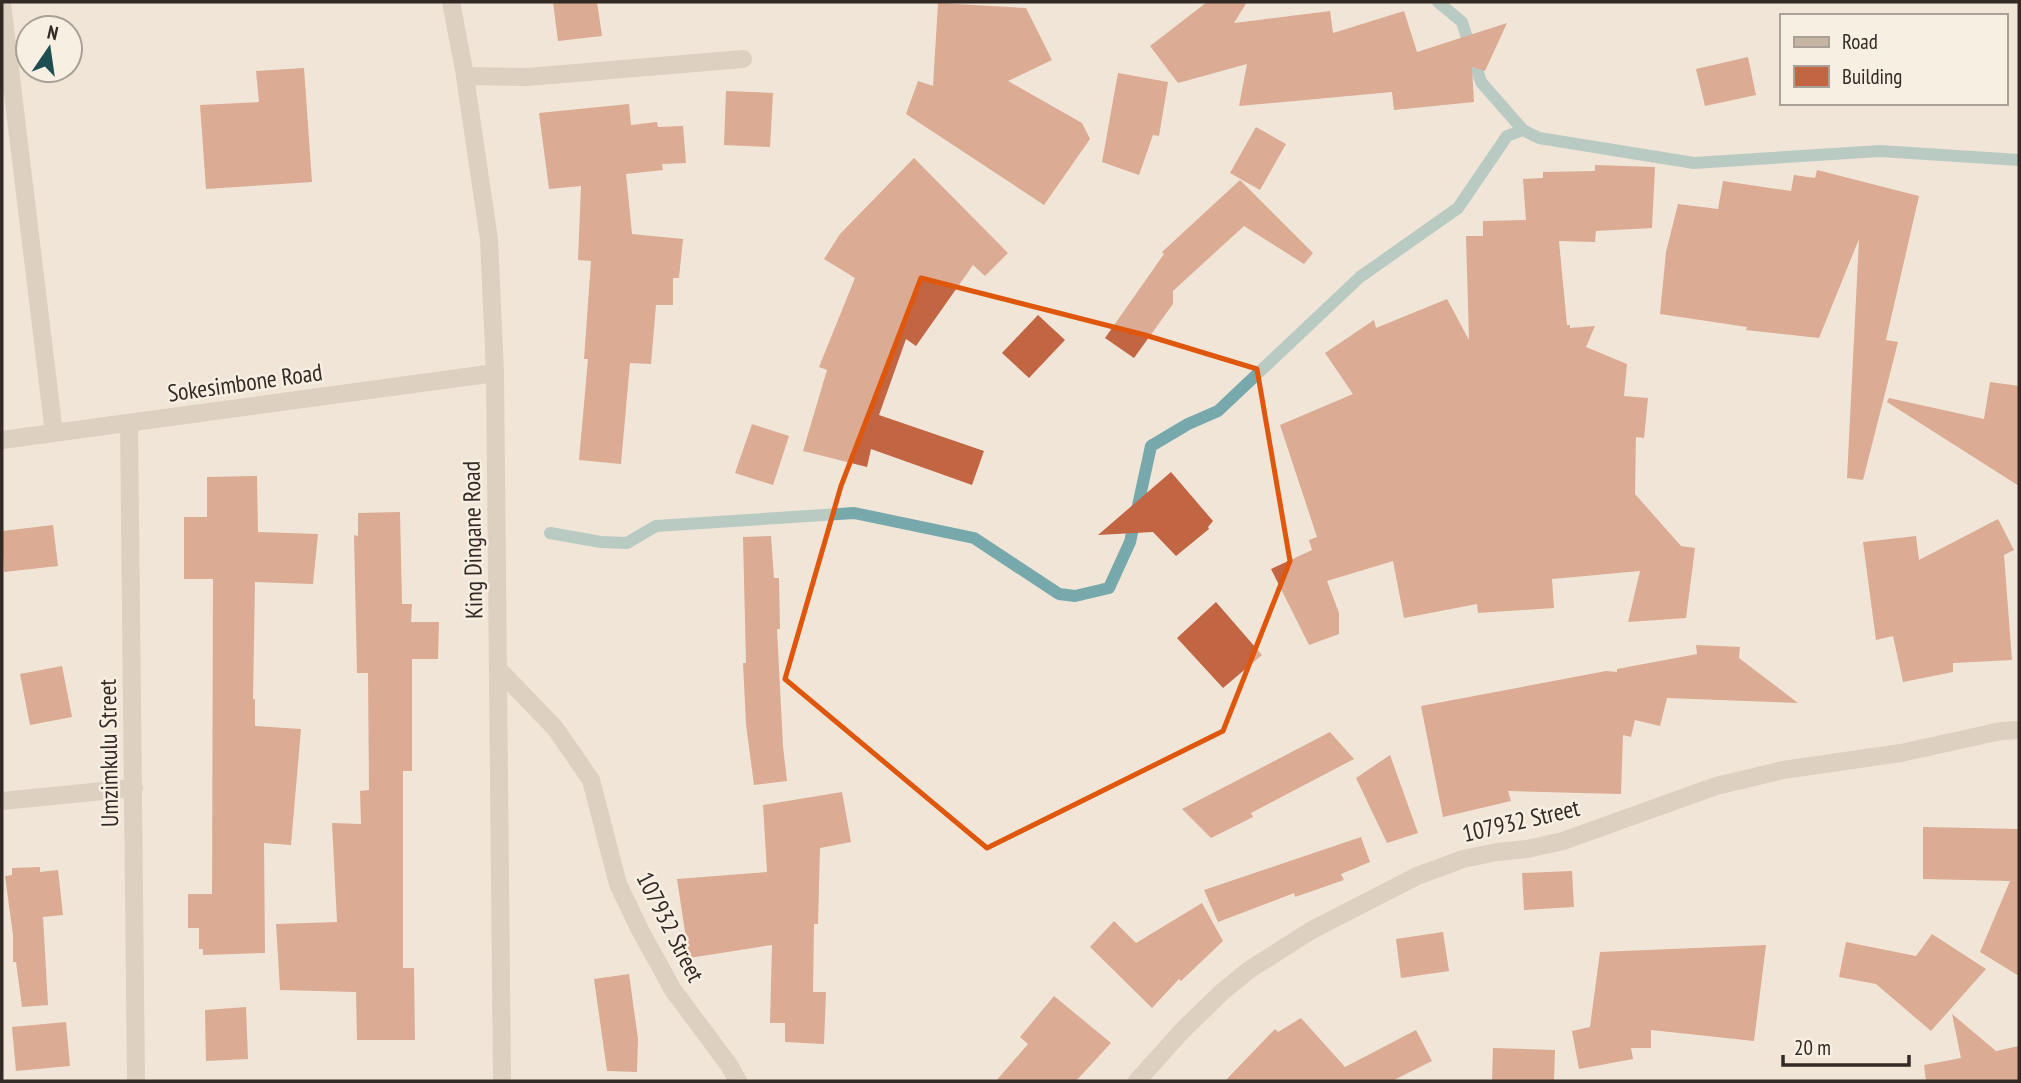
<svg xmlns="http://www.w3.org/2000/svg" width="2021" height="1083" font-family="'PT Sans Narrow',sans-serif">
<rect width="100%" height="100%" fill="#f0e5d7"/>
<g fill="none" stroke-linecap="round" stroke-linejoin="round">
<path stroke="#77a8ac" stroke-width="12" d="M1438 2 1462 22 1481 82 1523 130 1539 138 1694 163 1880 151 2019 160
M550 533 601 542 627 543 656 526 854 513 974 538 1059 594 1075 596 1109 588 1130 542 1151 446 1188 424 1218 411 1360 277 1458 208 1507 136 1523 130"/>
</g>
<path fill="#c26543" d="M553 2H597L602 36 558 41Z
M1207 2H1247L1234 23 1330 11 1333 33 1404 11 1417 52 1507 23 1485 71 1472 67 1474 102 1394 110 1392 92 1239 106 1247 64 1178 83 1150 46Z
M938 3 1026 8 1052 60 1008 81 1082 123 1090 139 1044 205 906 114 918 81 933 86Z
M1748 57 1756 95 1705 106 1696 69Z
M304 68 312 182 206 189 200 105 259 102 256 71Z
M1118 73 1168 82 1159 136 1153 135 1139 175 1102 162Z
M726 91 773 93 770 147 724 145Z
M629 104 631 125 657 122 658 127 683 126 686 163 662 164 663 170 626 174 632 234 683 239 679 278H673V305H656L651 364 630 363 621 464 579 460 588 359H584L591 261 578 260 581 186 549 189 539 113Z
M1256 127 1286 144 1260 190 1230 173Z
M914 158 1008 253 985 276 973 265 916 346 906 339 879 415 984 451 972 485 871 449 867 467 803 451 827 370 819 367 855 278 824 259 840 234Z
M1595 165 1655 167 1652 228 1596 231 1595 242 1559 241 1567 325H1570V328L1595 326 1586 347 1627 364 1624 396 1648 398 1644 438 1636 437 1635 494 1681 546 1695 548 1686 618 1628 622 1640 571 1552 579 1554 608 1478 613 1477 604 1404 618 1393 561 1327 581 1339 613V634L1309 645 1271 569 1312 550 1309 540 1317 537 1280 425 1353 394 1325 353 1374 320 1376 328 1447 299 1469 340 1466 236H1483V221L1526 220 1523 179 1543 178V172L1595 171Z
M1817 170 1919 196 1886 340 1898 342 1863 480 1847 478 1859 239 1819 338 1746 330 1747 327 1660 314 1666 252 1678 204 1718 209 1723 181 1791 191 1794 175 1815 178Z
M1240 180 1313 253 1304 264 1244 226 1173 291V304L1134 358 1105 338 1164 254 1162 252Z
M1038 315 1065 340 1029 378 1002 353Z
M1990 382 2019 386V486L1887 402 1889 398 1984 419Z
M752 424 789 436 773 485 735 473Z
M1171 472 1213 521 1208 527 1209 529 1176 556 1153 532 1098 535Z
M257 476 258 532 318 534 313 584 255 582 253 699H255V726L301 729 291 845 264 843 265 953 203 955V949H199V928H188V894H212L213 579H184V517H207V477Z
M400 512 402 604H412L411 622H439L438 659H412V771H403V968H414L415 1040H357L356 992 280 990 276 924 337 922 332 823 361 824 360 791 369 790 368 673H357L354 535 358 536V513Z
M1998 519 2014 550 2004 555 2012 660 1953 663V672L1903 682 1893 636 1876 640 1863 542 1916 536 1919 560Z
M53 525 58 566 4 572 2 531Z
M771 536 774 578H779L780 629H777L783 746 787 781 754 785 746 724 743 663H746L743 537Z
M1216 602 1262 655 1223 688 1177 638Z
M1696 645 1740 647 1739 658 1798 703 1667 698 1660 726 1635 720 1631 737 1623 735 1621 794 1508 791 1511 801 1443 817 1421 706 1606 671 1617 672V669L1697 654Z
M62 666 72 717 30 725 20 674Z
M1330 732 1354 759 1251 813 1253 817 1211 838 1182 809Z
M1390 755 1418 833 1387 843 1356 778Z
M842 792 851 842 820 848 818 924H814L813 992H826L824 1044 785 1042V1023H770L772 945 689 958 677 879 767 872 763 805Z
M1923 827 2019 829V976L1980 952 2010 881 1923 879Z
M1361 837 1370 862 1341 874 1344 880 1295 897 1294 893 1218 922 1204 890Z
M40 867V872L58 870 63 915 43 917 48 1005 22 1007 16 962H13V935L5 876 12 875V868Z
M1572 871 1574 907 1524 910 1522 873Z
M1202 903 1223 941 1181 981 1179 979 1152 1008 1090 947 1114 921 1136 943Z
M1443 932 1449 971 1401 978 1396 939Z
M1932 934 1986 969 1931 1031 1876 984 1839 977 1846 942 1916 956Z
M1766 945 1754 1041 1651 1030V1048H1631L1633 1059 1579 1069 1572 1031 1590 1027 1600 952Z
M629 974 638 1039 637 1072 607 1071 594 979Z
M1054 996 1111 1043 1076 1081H996L1028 1044 1020 1037Z
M246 1007 248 1059 206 1061 205 1010Z
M1952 1014 1996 1051 2019 1046V1081H1926L1924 1065 1961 1058Z
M1301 1018 1345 1067 1416 1030 1432 1061 1392 1081H1225L1275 1029 1278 1032Z
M66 1022 70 1066 16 1071 12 1027Z
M1493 1048 1555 1050 1554 1081H1492Z"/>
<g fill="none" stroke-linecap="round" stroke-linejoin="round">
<path stroke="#c7b5a4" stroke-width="18" d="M451 2 464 70 489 239 495 373 502 1081
M2 3 54 433
M465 76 527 77 743 59
M129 423 136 1081
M2 440 495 373
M499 670 555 728 591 780 618 884 640 930 673 990 729 1065 738 1081
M2 801 134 788
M1137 1081 1182 1031 1222 992 1249 970 1312 930 1417 876 1463 859 1497 852 1527 849 1563 841 1716 786 1783 770 1901 753 2001 731 2019 730"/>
</g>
<path d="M0 0H2021V1083H0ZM921 278 1145 335 1257 369 1290 561 1223 731 987 848 785 679 841 486Z" fill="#f0e5d7" fill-opacity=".55" fill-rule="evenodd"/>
<path fill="none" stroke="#df570d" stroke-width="5" stroke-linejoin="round" d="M921 278 1145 335 1257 369 1290 561 1223 731 987 848 785 679 841 486Z"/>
<g text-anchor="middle" stroke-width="5" stroke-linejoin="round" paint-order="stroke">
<g font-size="24" fill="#332a25" stroke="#f8efe3">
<text transform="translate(245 383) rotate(-8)" y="8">Sokesimbone Road</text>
<text transform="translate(473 540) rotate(-91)" y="8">King Dingane Road</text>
<text transform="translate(109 753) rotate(-91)" y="8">Umzimkulu Street</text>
<text transform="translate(1521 821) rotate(-13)" y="8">107932 Street</text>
<text transform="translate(670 927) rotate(63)" y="8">107932 Street</text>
</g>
</g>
<rect width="2021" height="1083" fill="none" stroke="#332a25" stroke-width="7"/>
<rect x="1780" y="14" width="228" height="91" fill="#f8efe3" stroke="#a9a097" stroke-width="2"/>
<rect x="1794" y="37" width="35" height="10" fill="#c7b5a4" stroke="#a9a097" stroke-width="2"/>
<text x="1842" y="49" font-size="21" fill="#332a25">Road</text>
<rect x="1794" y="66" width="35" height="21" fill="#c26543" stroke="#a9a097" stroke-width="2"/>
<text x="1842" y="84" font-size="21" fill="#332a25">Building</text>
<g transform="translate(49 49) rotate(13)"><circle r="33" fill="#f8efe3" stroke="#a9a097" stroke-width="2"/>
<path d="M0-5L12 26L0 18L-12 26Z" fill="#1d4e52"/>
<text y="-10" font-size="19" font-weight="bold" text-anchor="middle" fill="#332a25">N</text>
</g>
<path d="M1783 1055v10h126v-10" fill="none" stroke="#332a25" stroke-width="3.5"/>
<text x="1794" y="1055" font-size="21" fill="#332a25" stroke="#f8efe3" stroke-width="5" paint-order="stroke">20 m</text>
</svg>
